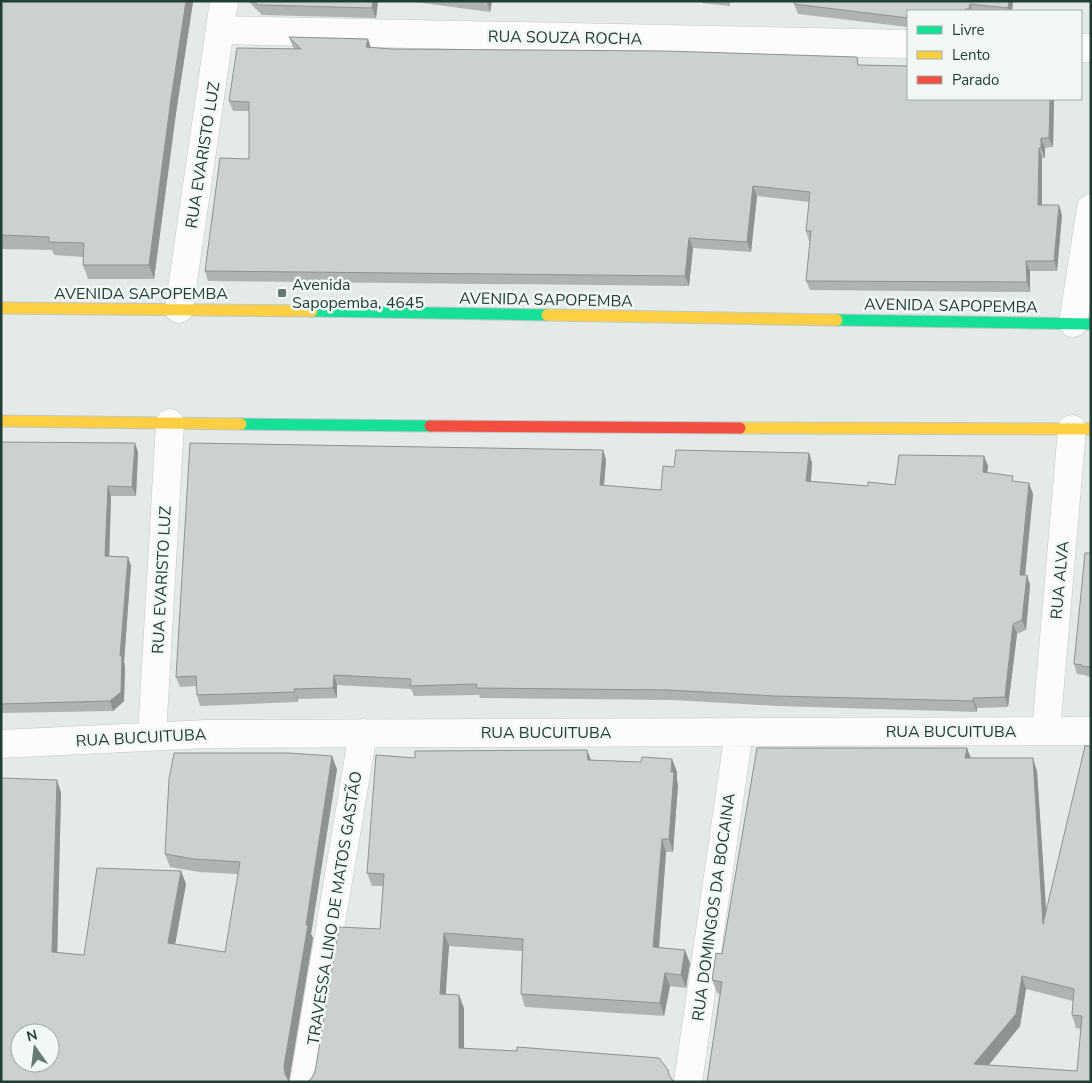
<svg xmlns="http://www.w3.org/2000/svg" width="1092" height="1083" font-family="'Nunito Sans',sans-serif">
<rect width="100%" height="100%" fill="#e4eae7"/>
<g fill="none" stroke-linecap="round" stroke-linejoin="round">
<defs>
<path id="street" d="M221 30 908 44
M1081 48H1091
M179 309 224 1
M1073 323 1091 208
M1046 731 1072 429
M152 736 170 423
M1 744 207 734 1091 731
M304 1082 363 733
M688 1082 739 732"/>
<path id="fast" d="M312 311 547 315
M837 320 1091 324
M241 424 430 426"/>
<path id="slow" d="M1 308 312 311
M547 315 837 320
M1 421 241 424
M740 428 1091 429"/>
<path id="jam" d="M430 426 740 428"/>
</defs>
<use href="#street" stroke="#c1c7c4" stroke-width="29"/>
<use href="#fast" stroke="#bfc7c4" stroke-width="13"/>
<use href="#slow" stroke="#bfc7c4" stroke-width="13"/>
<use href="#jam" stroke="#bfc7c4" stroke-width="13"/>
<use href="#street" stroke="#fbfcfb" stroke-width="28"/>
<use href="#fast" stroke="#16e098" stroke-width="11"/>
<use href="#slow" stroke="#ffcf43" stroke-width="11"/>
<use href="#jam" stroke="#f24e42" stroke-width="11"/>
</g>
<path fill="#afb4b1" fill-rule="evenodd" d="M1 1 193 2 176 113 154 279H88L83 265V257L54 255 52 250 1 249Z
M248 1H378L376 18 262 15Z
M407 1H492L490 12Z
M702 1H730V6L702 3Z
M795 1H1013L1012 11H908V27L798 14 794 4Z
M289 37 368 39 371 48 391 49 860 65 908 99H1054L1053 147 1045 148V158H1042V205L1062 215 1057 271H1030V292L810 290 806 281 810 241H809L806 231 809 202 757 196 751 252 693 248 689 286 208 281 205 271 249 159V111H233L229 101 294 49 293 47Z
M1 442 138 452 136 496H111L109 556 128 557 131 566 124 662 125 666 124 701 113 711 1 713Z
M603 450 606 460 604 486 661 490 674 467 809 453 812 463 811 481 868 486 895 485 984 456 988 466 987 473 1015 482 1033 494 1025 575H1027L1030 585 1026 630 1017 634 1008 707 977 708V712L778 706 673 700 480 698 479 695 414 696 411 689 337 685V698L298 699V702L200 706 197 695 196 686 180 687 176 677Z
M1091 553V677L1086 676 1085 675 1077 674 1074 664Z
M1091 746V1082H707L720 994 717 993 712 980 722 954 967 748 970 758 1037 771 1046 911ZM1026 989 1073 1001 1072 1015 1076 1028 1081 1029 1077 1071 989 1065 1020 1026Z
M587 750 591 760 641 762 672 759 677 772V780L678 785 673 852H666L659 948 690 963 686 988 670 986 664 1016 525 1007 521 994 522 951 449 946 445 994 464 1008V1048L668 1070 671 1078 673 1081 311 1079 380 929 383 886H372L367 873 415 758Z
M337 769 311 934 313 938 289 1079V1081L1 1082 57 780 61 793 57 953 84 955 181 871 186 884 175 944 225 952 238 874 199 872 170 867 165 854Z"/>
<path fill="#8e9290" d="M186 1H193V2L176 113 154 279 149 265 171 99Z
M373 1H378L376 18 372 8Z
M487 1H492L490 12 487 2Z
M1009 1H1013L1012 11H1009L1008 8Z
M970 4 972 11H970L969 9Z
M368 39 371 49 366 47Z
M1050 99H1054L1053 147 1049 138Z
M1041 138 1045 148V158L1041 148Z
M1039 148 1042 158V215L1038 205Z
M753 186 757 196 751 252 747 242Z
M1059 205 1062 215 1057 271 1054 261Z
M689 238 693 248 689 286 685 276Z
M1026 261 1030 271V292L1027 282Z
M135 443 138 452 136 496 132 487Z
M603 450 606 460 603 496 600 485Z
M809 453 812 463 810 491 806 481Z
M984 456 988 466 986 483 983 472Z
M1029 483 1033 494 1024 585 1020 575Z
M108 486 111 496 109 566 105 556Z
M128 557 131 566 124 662 125 666 124 701 113 711 110 701 120 656Z
M1027 575 1030 585 1026 630 1022 620Z
M1013 624 1017 634 1008 707 1005 697Z
M334 675 337 685V698L333 688Z
M294 689 298 699V702L295 692Z
M973 698 977 708V712L973 701Z
M967 748 972 761 965 758Z
M587 750 592 763 588 760Z
M332 756 337 769 311 934 313 938 289 1082 285 1074 284 1066Z
M1033 758 1037 771 1048 937 1043 924Z
M672 759 677 772V780L678 785 673 852 669 839Z
M57 780 61 793 57 965 52 952Z
M662 839 666 852 658 960 653 947Z
M181 871 186 884 173 956 168 943Z
M444 933 449 946 445 1007 440 994Z
M685 950 690 963 686 988 681 975Z
M665 973 670 986 664 1016 660 1003Z
M1022 976 1026 989 1020 1026 979 1077 974 1064Z
M459 995 464 1008V1061L459 1048Z"/>
<path fill="#cbd1ce" stroke="#8e9290" fill-rule="evenodd" d="M1 1H186L171 99 149 265H83L84 243 49 242V237L1 235Z
M254 1H373L372 8 258 5Z
M795 1H1009L1008 8 970 4 969 9H965V11H908V18L794 4Z
M289 37 368 39 366 47 391 49 665 51 857 57 858 65 908 66V99H1050L1049 138H1041V148H1039L1038 205H1059L1054 261H1026L1027 282 806 281 811 231H806L810 192 753 186 747 242 689 238 685 276 205 271 220 158 249 159V102L229 101 237 48 301 49Z
M1 442 135 443 132 487 108 486 105 556 128 557 120 656H122L121 692 110 701 1 704Z
M190 443 603 450 600 485 661 490 663 466 674 467 676 450 809 453 806 481 868 486V482L895 485 899 455 984 456 983 472 1013 476 1012 481 1029 483 1020 575H1027L1022 620 1013 624 1005 697 973 698V701L775 696 669 690 476 688 477 684 410 686 411 679 334 675 333 688 294 689 295 692 197 695 196 676 176 677Z
M1085 553H1091V667L1082 666V665L1074 664Z
M1085 746H1091V1082H707L722 982 712 980 716 953 722 954 757 748H967L965 758H1033L1043 924ZM1022 976 1074 989 1072 1015 1082 1016 1077 1071 974 1064 1016 1014Z
M587 750 588 760 641 762 642 757 672 759 671 772H674L669 839H662L653 947 685 950 681 975 665 973 660 1003 521 994 523 939 444 933 440 994 459 995V1048L517 1051V1047L659 1058 668 1070 669 1075 673 1081 675 1082H307L311 1079 315 1072 339 927 380 929 384 874 367 873 376 755 415 758V751Z
M174 753H289L332 756 306 925H308L284 1066 285 1074 289 1081 291 1082H1V778L57 780 52 952 84 955 97 868 181 871 168 943 225 952 240 862 194 859 165 854 169 779ZM20 1033H50V1063H20Z"/>
<rect fill="#667a73" stroke="#f2f8f5" stroke-width="2" x="277" y="288" width="10" height="10" rx="2.5"/>
<g text-anchor="middle" stroke-width="5" stroke-linejoin="round" paint-order="stroke">
<g font-size="16" fill="#223d34" stroke="#f2f8f5">
<text transform="translate(565 37) rotate(1)" y="6">RUA SOUZA ROCHA</text>
<text transform="translate(202 155) rotate(-81)" y="6">RUA EVARISTO LUZ</text>
<text x="141" y="299">AVENIDA SAPOPEMBA</text>
<text transform="translate(546 299) rotate(1)" y="6">AVENIDA SAPOPEMBA</text>
<text transform="translate(951 305) rotate(1)" y="6">AVENIDA SAPOPEMBA</text>
<text transform="translate(161 580) rotate(-87)" y="6">RUA EVARISTO LUZ</text>
<text transform="translate(1059 580) rotate(-85)" y="6">RUA ALVA</text>
<text x="951" y="737">RUA BUCUITUBA</text>
<text x="546" y="738">RUA BUCUITUBA</text>
<text transform="translate(141 737) rotate(-3)" y="6">RUA BUCUITUBA</text>
<text transform="translate(713 907) rotate(-82)" y="6">RUA DOMINGOS DA BOCAINA</text>
<text transform="translate(334 908) rotate(-81)" y="6">TRAVESSA LINO DE MATOS GASTÃO</text>
</g>
<g font-size="16" fill="#223d34" stroke="#f2f8f5" text-anchor="start">
<text x="292" y="290">Avenida<tspan x="292" dy="18">Sapopemba, 4645</tspan></text>
</g>
</g>
<rect width="1092" height="1083" fill="none" stroke="#223d34" stroke-width="5"/>
<rect x="907" y="10" width="175" height="90" fill="#f2f8f5" stroke="#9fada8"/>
<rect x="917" y="26" width="25" height="8" fill="#16e098" stroke="#9fada8"/>
<text x="952" y="35" font-size="15" fill="#223d34">Livre</text>
<rect x="917" y="51" width="25" height="8" fill="#ffcf43" stroke="#9fada8"/>
<text x="952" y="60" font-size="15" fill="#223d34">Lento</text>
<rect x="917" y="76" width="25" height="8" fill="#f24e42" stroke="#9fada8"/>
<text x="952" y="85" font-size="15" fill="#223d34">Parado</text>
<g transform="translate(35 1048) rotate(346)"><circle r="24" fill="#f2f8f5" stroke="#9fada8"/>
<path d="M0-4L9 19L0 12L-9 19Z" fill="#667a73"/>
<text y="-8" font-size="14" font-weight="bold" text-anchor="middle" fill="#223d34">N</text>
</g>
</svg>
